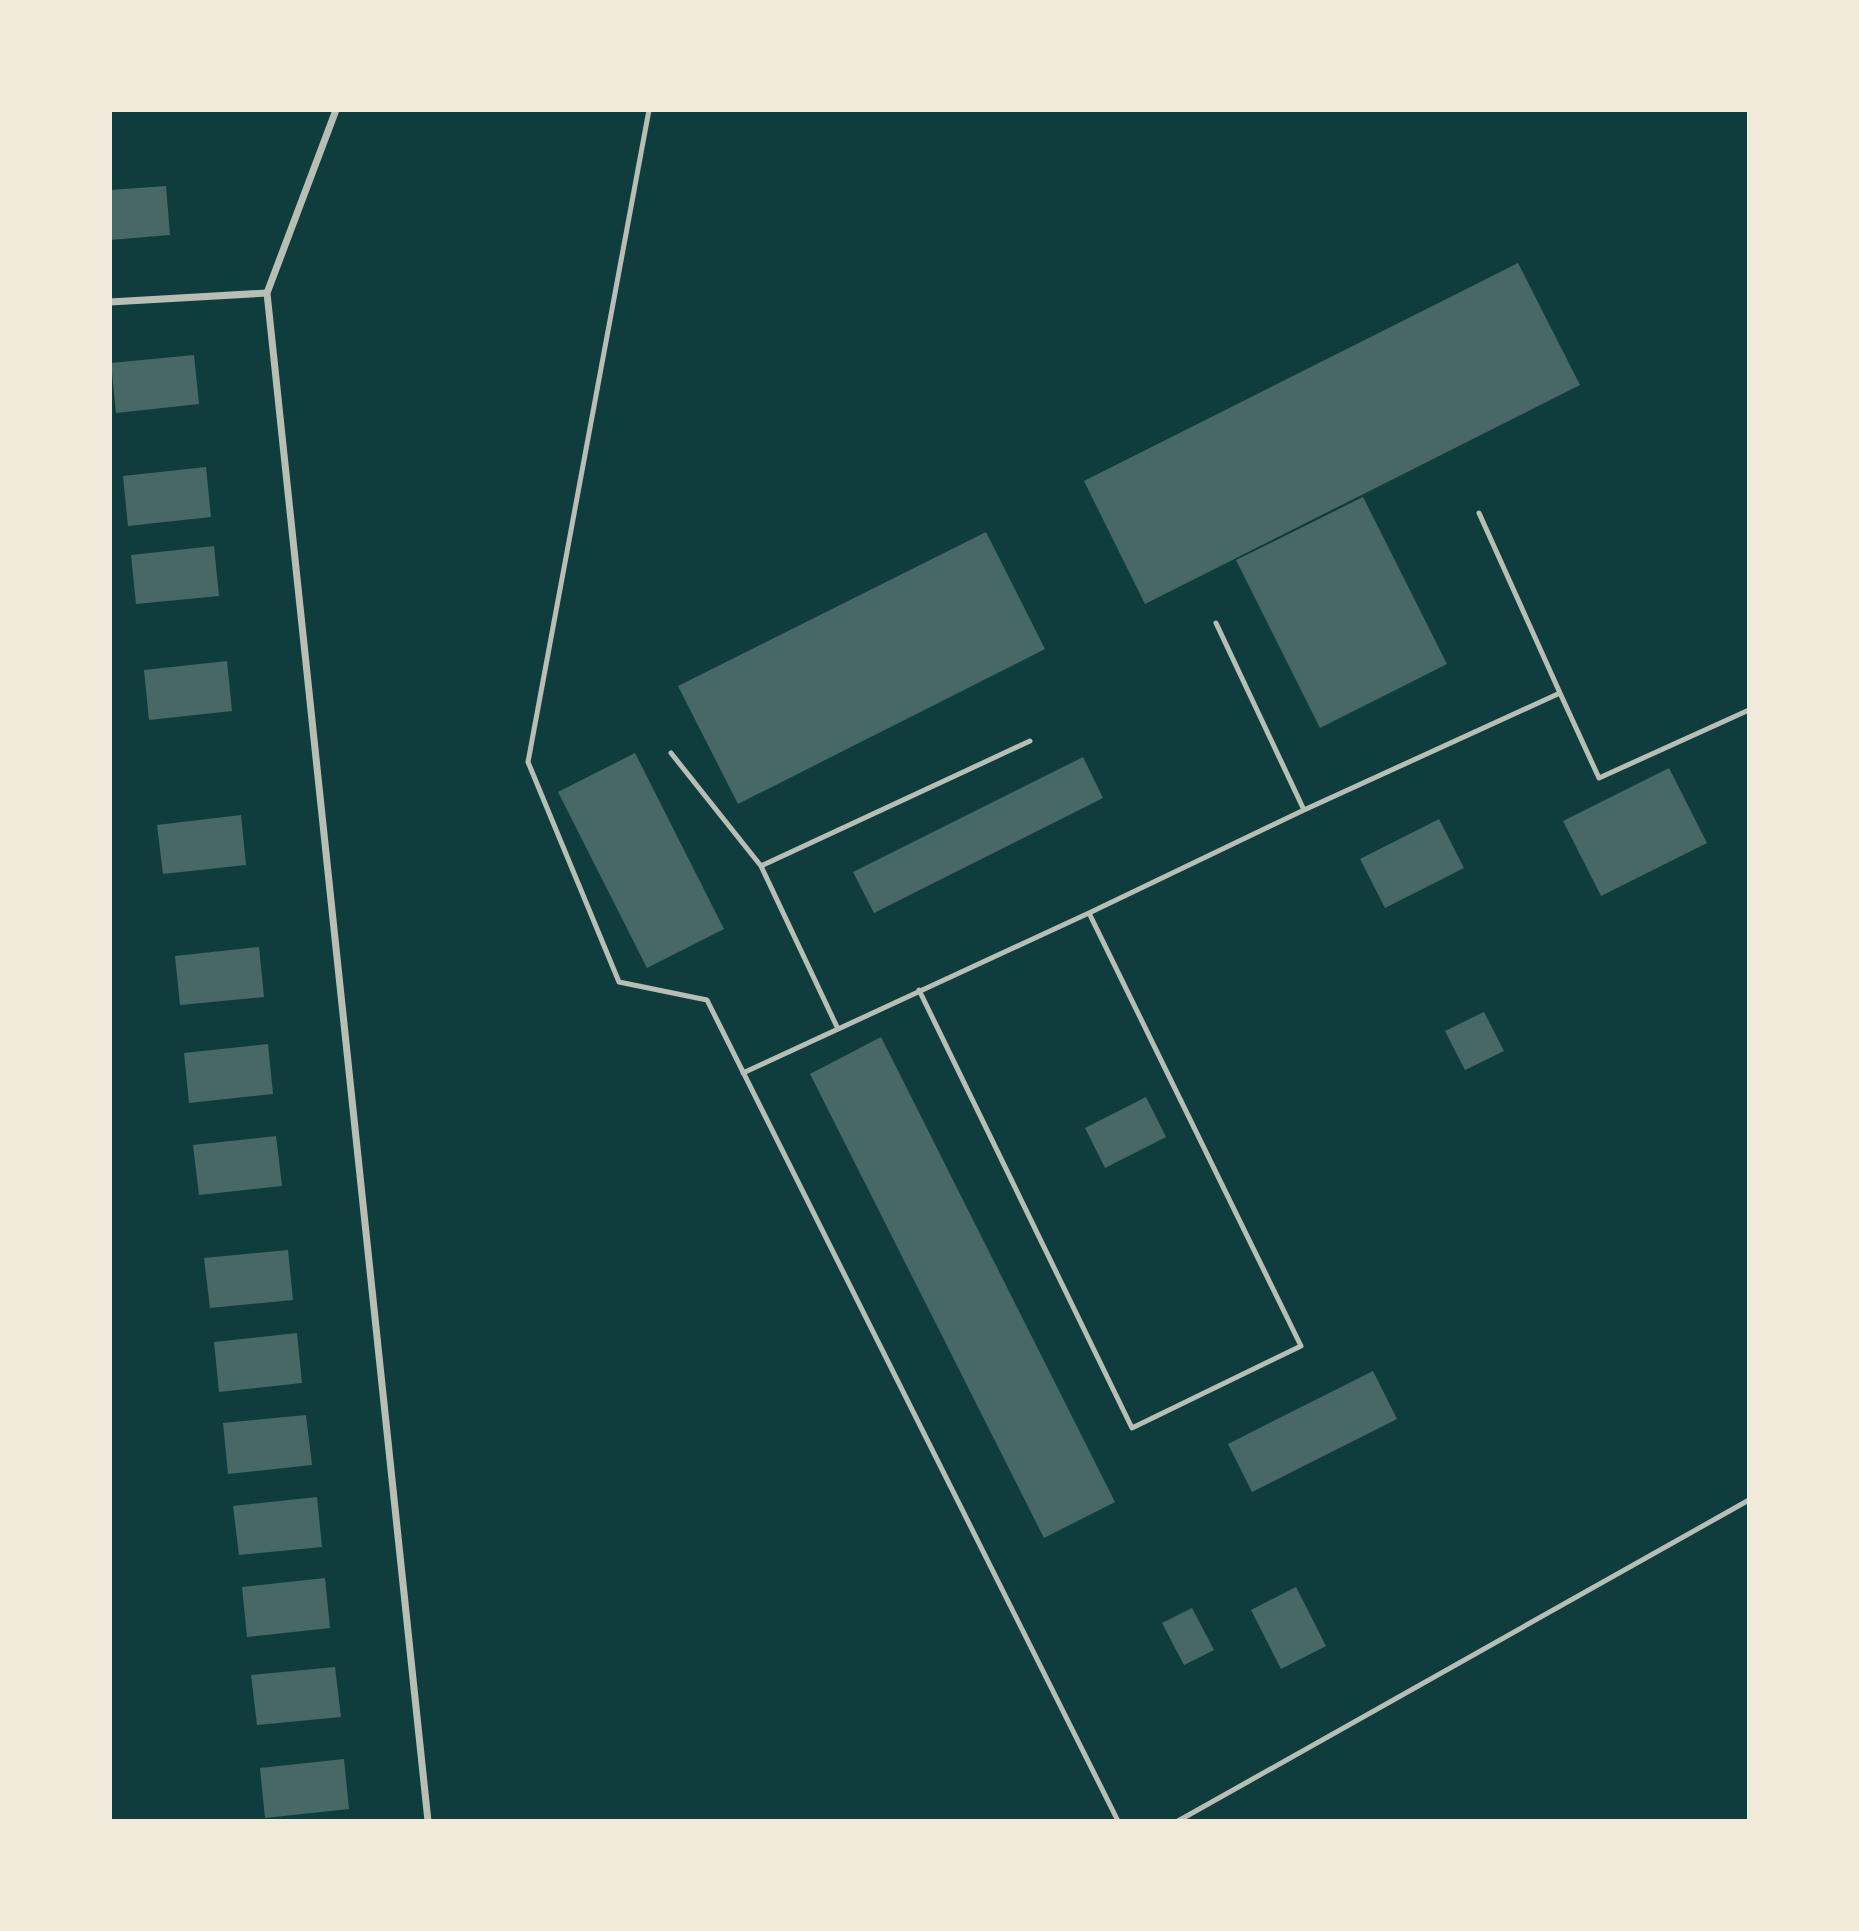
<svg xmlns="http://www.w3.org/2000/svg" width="1859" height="1931" font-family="Ubuntu,sans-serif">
<rect width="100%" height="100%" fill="#0f3d3e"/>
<path fill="#486865" d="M166 186 170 235 110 240V190Z
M1518 263 1580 385 1145 604 1084 481Z
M194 355 199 404 116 413 111 363Z
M206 467 211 517 128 526 123 476Z
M1363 497 1447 664 1320 728 1236 560Z
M986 532 1045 649 738 804 678 686Z
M214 546 219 596 136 604 131 555Z
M227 661 232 711 149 720 144 670Z
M635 753 724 929 647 968 558 792Z
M1083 757 1103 798 874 913 853 872Z
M1669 768 1707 843 1601 896 1563 821Z
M241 815 246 865 163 874 157 825Z
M1439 819 1464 868 1385 908 1360 859Z
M259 947 264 997 180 1005 175 956Z
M1484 1012 1504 1051 1465 1070 1445 1031Z
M881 1037 1115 1502 1044 1538 810 1074Z
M268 1044 273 1094 189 1103 184 1053Z
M1146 1097 1166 1137 1105 1168 1085 1128Z
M276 1136 282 1186 199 1195 193 1145Z
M288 1250 293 1300 210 1308 204 1258Z
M297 1333 302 1383 219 1392 214 1342Z
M1373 1371 1397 1419 1252 1492 1228 1444Z
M306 1415 312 1465 228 1474 223 1423Z
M317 1497 322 1547 239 1555 233 1506Z
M325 1578 330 1628 247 1637 242 1587Z
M1296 1587 1326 1646 1281 1669 1251 1610Z
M1192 1608 1214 1650 1184 1665 1162 1623Z
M335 1667 341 1717 257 1725 251 1675Z
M344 1759 349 1809 265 1818 260 1768Z"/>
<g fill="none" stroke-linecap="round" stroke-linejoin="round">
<path stroke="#b8beb3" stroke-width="5" d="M649 110 528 762 619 982 707 1000 1118 1821
M1479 513 1560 693
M1216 623 1304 810
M671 753 761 866
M919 990 1132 1428 1301 1346 1089 913
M838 1029 761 866 1030 741
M743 1073 1089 913 1304 810 1560 693 1599 778 1749 710
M1178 1821 1749 1500"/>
<path stroke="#b8beb3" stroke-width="7" d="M336 110 267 293 428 1821
M110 302 267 293"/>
</g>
<rect width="1859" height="1931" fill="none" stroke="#f1e9da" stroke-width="224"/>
</svg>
